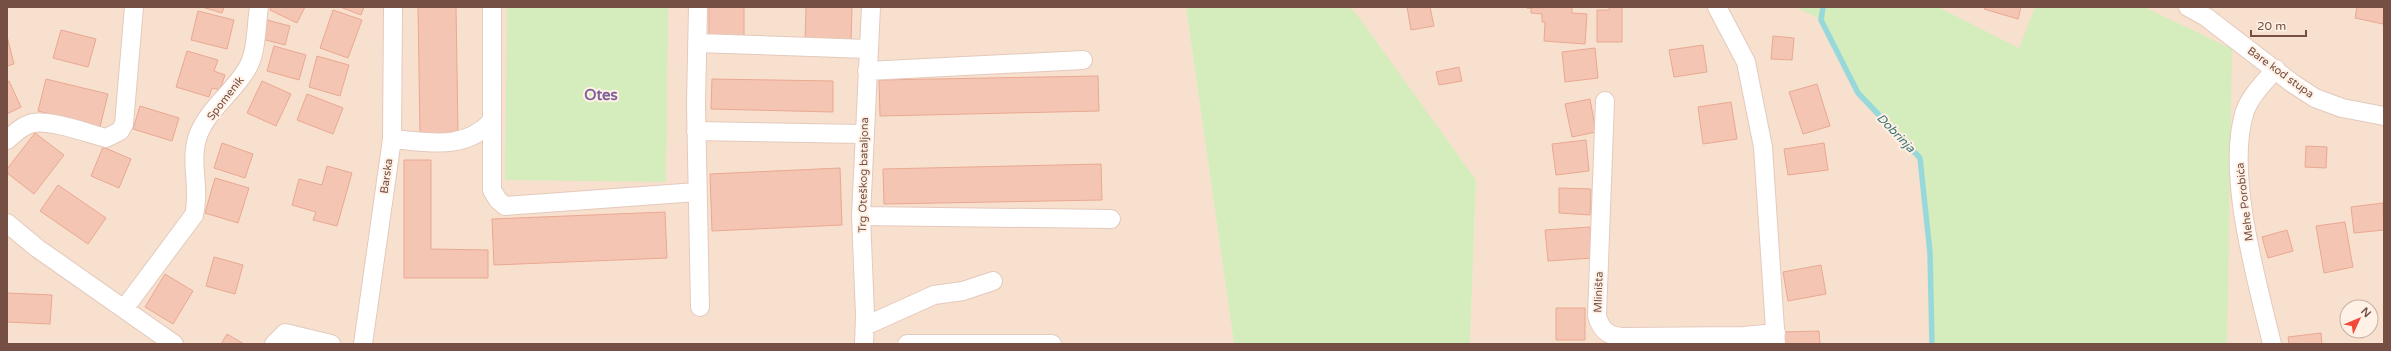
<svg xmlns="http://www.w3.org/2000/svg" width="2391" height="351" font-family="'Varela Round',sans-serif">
<rect width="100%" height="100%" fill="#feeddd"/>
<path fill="#f8e0ce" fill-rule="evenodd" d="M7 7H1186L1234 344H7Z
M1348 7H2384V344H1470L1476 180ZM2347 307H2371V331H2347Z"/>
<path fill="#d5ecbc" d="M507 7H668L666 182 505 180Z
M1186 7H1348L1355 12 1476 180 1470 344H1234Z
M1796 7H1938L2019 48 2035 7H2144L2232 49 2227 344H1932L1930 253 1920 158 1858 93 1821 20Z"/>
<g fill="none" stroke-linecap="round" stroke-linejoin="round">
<path stroke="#97d9da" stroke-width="5.5" d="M1823 7 1821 20 1858 93 1920 158 1930 253 1932 344"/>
</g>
<path fill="#f5c5b3" stroke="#e9a892" d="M202 7H224L222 13Z
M271 7H305L297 23 270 10Z
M340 7H364L361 15Z
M418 7H456L458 133 420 134Z
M709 7H744V36L709 35Z
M806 7H852L851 44 805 43Z
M1407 7H1430L1434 26 1411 30Z
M1572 7V13L1587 14 1585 44 1544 41 1545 22H1542V14L1531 13V8H1527Z
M1610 7H1622V42H1597V10H1609Z
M1985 7H2021L2018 19 1984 9Z
M2357 7H2384L2383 24 2355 18Z
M333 10 362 20 348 58 320 48Z
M198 11 234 20 227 49 191 40Z
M267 20 290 26 285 45 262 39Z
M61 30 96 39 88 67 53 58Z
M7 36 14 64 7 66Z
M1773 36 1794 38 1792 60 1771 59Z
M1703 45 1707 72 1674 77 1669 50Z
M274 46 306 55 299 80 267 71Z
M1595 48 1598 78 1565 82 1562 52Z
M187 51 218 60 214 71 225 75 220 90 212 88 209 97 176 87Z
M317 56 349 65 340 96 309 87Z
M1459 67 1462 81 1439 85 1436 72Z
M1098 76 1099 111 880 116 879 80Z
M46 79 108 94 100 127 38 111Z
M712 79 833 81V112L711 109Z
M9 81 21 107 7 114V82Z
M262 81 291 94 276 126 247 113Z
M1817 84 1830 126 1803 134 1789 92Z
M307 94 343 108 333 134 297 120Z
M1590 99 1596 132 1572 137 1565 104Z
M1731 102 1737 139 1703 144 1698 107Z
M140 106 179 118 172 141 133 129Z
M35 133 64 155 34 194 7 173V169Z
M1586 140 1589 171 1556 175 1552 144Z
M222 143 253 154 245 178 214 168Z
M1824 143 1828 170 1788 175 1784 149Z
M2306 146 2327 147 2326 168 2305 167Z
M103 147 131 159 119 188 91 176Z
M404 160H431V249L488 250V278H404Z
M1101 164 1102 200 884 204 883 169Z
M327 166 352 173 337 226 313 220 316 212 292 205 299 179 322 185Z
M840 168 842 225 712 231 710 174Z
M215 178 249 188 238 223 205 213Z
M58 185 106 218 88 244 40 211Z
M1559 188 1591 189 1590 215 1559 213Z
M2383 203 2384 230 2354 233 2351 207Z
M665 212 667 258 494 265 492 219Z
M2345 222 2353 267 2324 273 2316 226Z
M1590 227 1593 258 1548 261 1545 230Z
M2287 230 2293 251 2268 258 2262 237Z
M214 257 243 265 235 294 206 286Z
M1821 265 1826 294 1788 301 1783 272Z
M165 274 193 291 173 324 145 307Z
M7 293 52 295 50 324 7 322Z
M1556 308H1585V340H1556Z
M1819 331 1820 344H1783V332Z
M2321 333 2322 344H2289L2288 337Z
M227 334 244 344H221Z"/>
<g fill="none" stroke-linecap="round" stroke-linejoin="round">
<defs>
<path id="minor" d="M698 7 696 104 700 307
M1717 7 1746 62 1763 147 1776 344
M2188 7 2206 17 2292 83 2315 98 2342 108 2384 116
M697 43 867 49
M867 71 1083 60
M1605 101 1597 316C1601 330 1608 336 1622 337L1744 336 1776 333
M492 121V190L498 200 505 206 697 192
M696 131 864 134
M392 139C429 142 464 151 492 121V7
M7 140C15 133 23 125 33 123 52 120 87 133 106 138L120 131 124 124 134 7
M861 216 1111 219
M7 223 37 248 174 344
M124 309 194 215C201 187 188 160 199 133 210 107 235 91 248 67 257 51 256 25 259 7
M865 326 934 295 963 291 993 281
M274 344 285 333 331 344
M363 344 392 139 393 7
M864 344 865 315 861 216 871 7
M907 344H1052
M2272 344C2257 281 2225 172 2245 111 2251 95 2265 81 2276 69"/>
</defs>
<use href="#minor" stroke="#e4c9bc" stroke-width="20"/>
<use href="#minor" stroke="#fff" stroke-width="18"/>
</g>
<g text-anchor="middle" stroke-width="4" stroke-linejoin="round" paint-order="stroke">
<g font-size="11" fill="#754f44" stroke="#fff1e5">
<text transform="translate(2281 72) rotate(36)" y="4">Bare kod stupa</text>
<text transform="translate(225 98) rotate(-52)" y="4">Spomenik</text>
<text transform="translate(863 175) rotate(-89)" y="4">Trg Oteškog bataljona</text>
<text transform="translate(386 176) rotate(-82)" y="4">Barska</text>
<text transform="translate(2244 202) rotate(-97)" y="4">Mehe Porobića</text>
<text transform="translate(1598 292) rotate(-88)" y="4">Mliništa</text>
</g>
<g font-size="12" font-style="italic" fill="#357375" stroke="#fff1e5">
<text transform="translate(1896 133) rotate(46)" y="4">Dobrinja</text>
</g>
<g font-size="15" font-weight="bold" fill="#7e5f99" stroke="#fff1e5">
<text x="601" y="100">Otes</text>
</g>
</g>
<rect width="2391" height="351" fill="none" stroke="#754f44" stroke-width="16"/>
<g transform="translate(2359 319) rotate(46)"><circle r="19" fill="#fff1e5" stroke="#c8b0a5"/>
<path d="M0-3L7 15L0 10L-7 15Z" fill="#f24a39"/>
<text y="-6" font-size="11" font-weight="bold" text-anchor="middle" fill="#754f44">N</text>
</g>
<path d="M2251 30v6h55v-6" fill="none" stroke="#754f44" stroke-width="2"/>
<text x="2257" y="30" font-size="12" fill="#754f44" stroke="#fff1e5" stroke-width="3" paint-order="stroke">20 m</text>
</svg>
